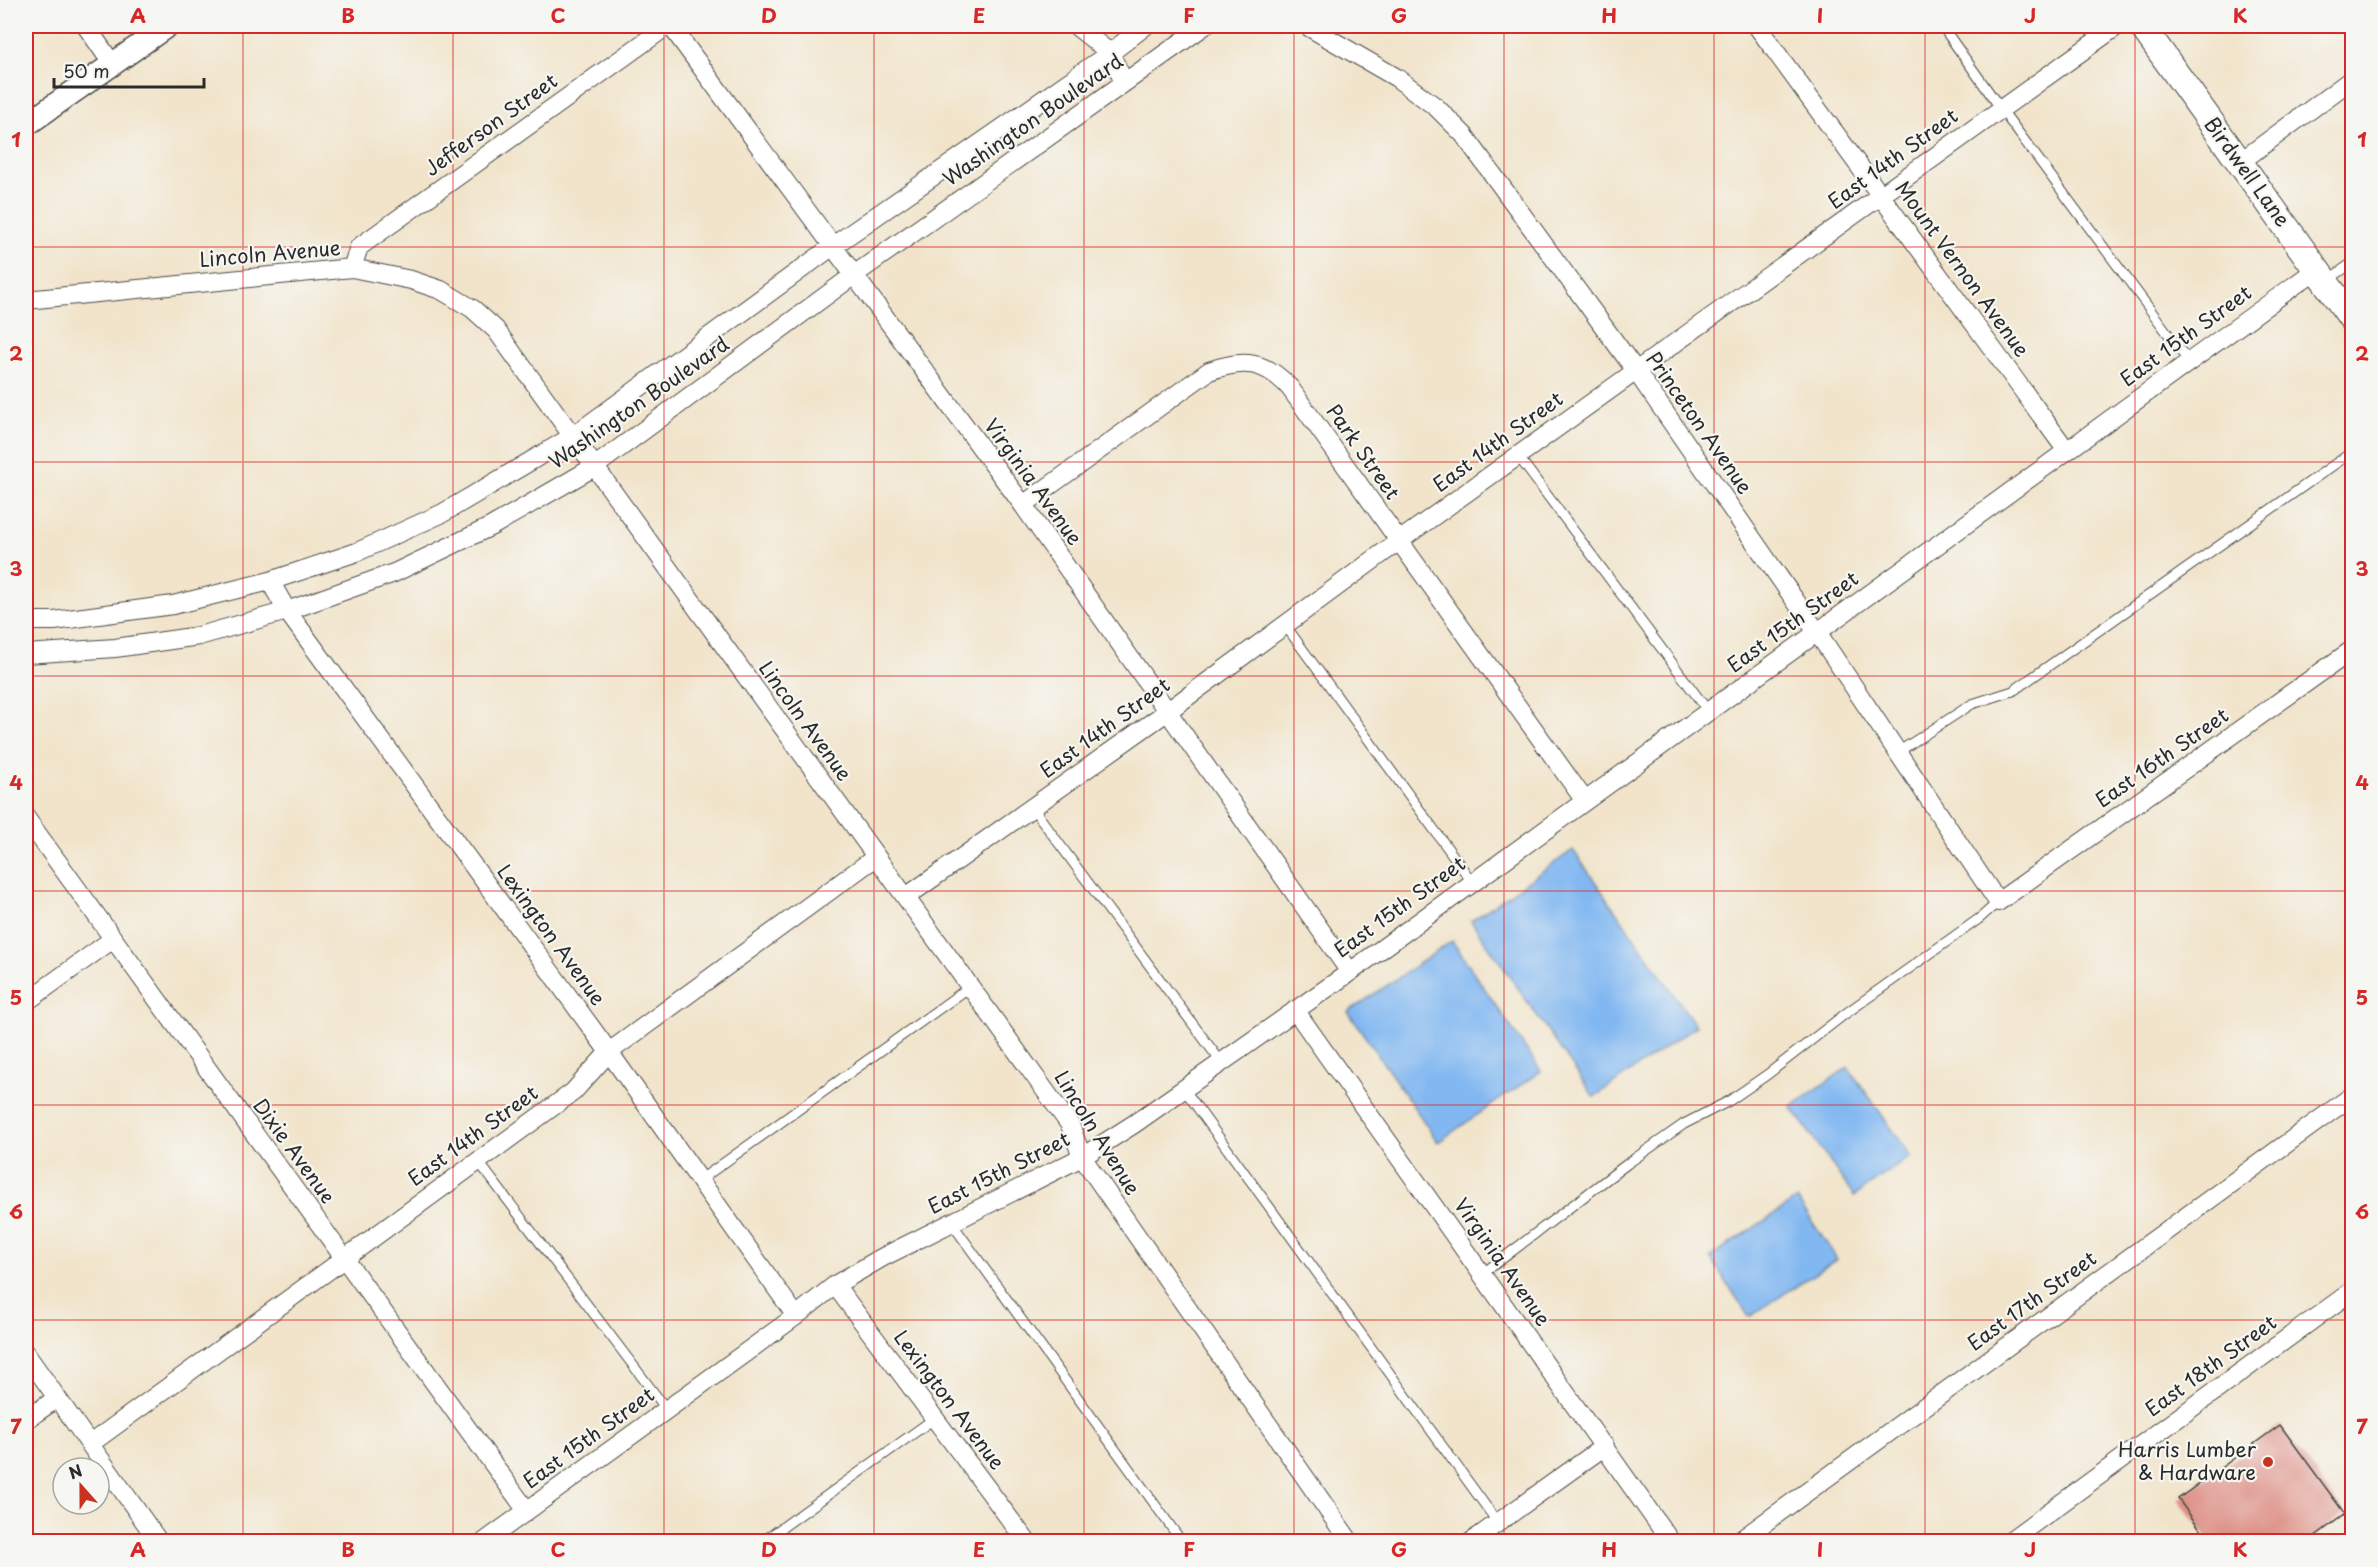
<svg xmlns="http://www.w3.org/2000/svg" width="2378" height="1567" font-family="'Playpen Sans',sans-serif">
<rect width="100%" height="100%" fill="#f6f6f2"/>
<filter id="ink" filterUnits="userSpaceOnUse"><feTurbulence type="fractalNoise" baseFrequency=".0167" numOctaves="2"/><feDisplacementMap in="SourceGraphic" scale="12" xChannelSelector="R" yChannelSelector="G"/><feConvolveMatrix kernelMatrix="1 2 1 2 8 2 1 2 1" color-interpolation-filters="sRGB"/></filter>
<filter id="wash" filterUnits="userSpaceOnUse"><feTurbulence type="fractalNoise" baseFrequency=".008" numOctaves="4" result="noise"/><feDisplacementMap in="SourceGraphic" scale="24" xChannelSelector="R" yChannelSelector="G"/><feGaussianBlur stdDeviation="1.35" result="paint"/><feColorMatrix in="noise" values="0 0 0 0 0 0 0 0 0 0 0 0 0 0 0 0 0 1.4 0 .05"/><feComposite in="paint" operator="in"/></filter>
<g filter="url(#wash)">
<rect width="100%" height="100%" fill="#f1e4cb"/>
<path fill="#82b8f1" stroke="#56728e" stroke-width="1.5" d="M1573 850 1696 1026 1594 1097 1471 921Z
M1452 941 1541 1071 1438 1142 1348 1012Z
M1848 1067 1911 1156 1854 1196 1791 1107Z
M1797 1199 1837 1259 1749 1317 1710 1257Z"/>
<g id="blocks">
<path fill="#dd9086" d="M2280 1425 2345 1514 2307 1542H2210L2178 1499Z"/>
</g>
</g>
<g filter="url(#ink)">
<use href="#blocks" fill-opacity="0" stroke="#494743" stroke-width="1.5"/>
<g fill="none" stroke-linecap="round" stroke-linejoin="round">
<defs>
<path id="service" d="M1942 26 2001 109 2189 362
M2328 280 2352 263
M1518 456 1708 711
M1285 625 1473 883
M1898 752 1972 704 2013 691 2352 452
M1032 807 1221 1062
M1184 1089 1498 1523
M478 1161 667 1410
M700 1180 971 986
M951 1222 1182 1542
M1482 1274 1627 1164 1684 1124 1729 1101 1768 1074 1845 1014 1980 918 1998 902
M140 1542 153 1532
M762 1542 935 1418"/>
<path id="minor" d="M86 26 113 65
M671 26 1023 505 1350 972
M1076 26 1110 53 1124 82
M1307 26 1397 78 1436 107 1464 135 1636 371 1817 632 1998 902 2352 650
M1757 26 2067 451
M2240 162 2352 79
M352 268 359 247 667 26
M26 300 352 268 411 280 441 290 473 309 496 330 1070 1125 1082 1157 1350 1542
M1023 505 1209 371C1243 359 1265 360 1290 388L1585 801
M270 581 287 611 609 1052 796 1316
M26 621H54L173 605 270 581 357 552 443 513 573 436 833 246 1110 53 1145 26
M26 654 115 648 199 636 287 611 394 573 492 526 594 467 854 275 1204 26
M26 818 527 1511
M906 897 1168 711 1399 541 2117 26
M26 1002 113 939
M1295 1010 1671 1542
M835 1285 1027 1542
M26 1354 159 1542
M26 1420 57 1398
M90 1444 573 1092 609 1052 876 857
M484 1542 796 1316 835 1285 883 1257 1082 1157 1134 1124 1350 972 2317 269
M1471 1542 1605 1446
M1738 1542 2352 1096
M2008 1542 2352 1291"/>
<path id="tertiary" d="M26 125 167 26"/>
<path id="secondary" d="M2142 26 2352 319"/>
</defs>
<use href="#service" stroke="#494743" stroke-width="11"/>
<use href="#minor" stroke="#494743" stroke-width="20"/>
<use href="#tertiary" stroke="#494743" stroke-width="25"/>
<use href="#secondary" stroke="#494743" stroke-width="28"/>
<use href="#service" stroke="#fff" stroke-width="9"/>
<use href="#minor" stroke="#fff" stroke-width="18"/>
<use href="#tertiary" stroke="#fff" stroke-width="22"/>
<use href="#secondary" stroke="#fff" stroke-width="26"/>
</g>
</g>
<path fill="none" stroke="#d62828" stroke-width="1.5" stroke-opacity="0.55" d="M243 26V1542M453 26V1542M664 26V1542M874 26V1542M1084 26V1542M1294 26V1542M1504 26V1542M1714 26V1542M1925 26V1542M2135 26V1542M26 247H2352M26 462H2352M26 676H2352M26 891H2352M26 1105H2352M26 1320H2352"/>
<circle fill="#c8321e" stroke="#f6f6f2" stroke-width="2" cx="2268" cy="1462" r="6"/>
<g text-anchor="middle" stroke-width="4.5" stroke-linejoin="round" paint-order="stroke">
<g font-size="20" fill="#2b2b2b" stroke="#f6f6f2">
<text transform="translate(1033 120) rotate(-35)" y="7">Washington Boulevard</text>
<text transform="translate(491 125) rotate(-36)" y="7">Jefferson Street</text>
<text transform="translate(1893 159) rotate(-36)" y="7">East 14th Street</text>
<text transform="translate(2247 172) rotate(54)" y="7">Birdwell Lane</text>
<text transform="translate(270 254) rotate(-5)" y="7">Lincoln Avenue</text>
<text transform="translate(1962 269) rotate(54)" y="7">Mount Vernon Avenue</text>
<text transform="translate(2186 336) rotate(-36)" y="7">East 15th Street</text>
<text transform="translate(639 403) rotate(-35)" y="7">Washington Boulevard</text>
<text transform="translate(1699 423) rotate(55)" y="7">Princeton Avenue</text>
<text transform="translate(1498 442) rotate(-36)" y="7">East 14th Street</text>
<text transform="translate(1363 452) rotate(55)" y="7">Park Street</text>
<text transform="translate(1033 482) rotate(54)" y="7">Virginia Avenue</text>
<text transform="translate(1793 622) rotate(-36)" y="7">East 15th Street</text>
<text transform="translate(805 721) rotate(54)" y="7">Lincoln Avenue</text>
<text transform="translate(1105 728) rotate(-36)" y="7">East 14th Street</text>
<text transform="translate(2162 758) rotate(-35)" y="7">East 16th Street</text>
<text transform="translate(1400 907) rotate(-36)" y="7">East 15th Street</text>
<text transform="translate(551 935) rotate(54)" y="7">Lexington Avenue</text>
<text transform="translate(1097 1133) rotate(58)" y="7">Lincoln Avenue</text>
<text transform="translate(473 1136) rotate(-36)" y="7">East 14th Street</text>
<text transform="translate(294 1151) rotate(54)" y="7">Dixie Avenue</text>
<text transform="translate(999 1173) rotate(-27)" y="7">East 15th Street</text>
<text transform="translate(1502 1262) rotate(55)" y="7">Virginia Avenue</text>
<text transform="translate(2032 1301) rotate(-36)" y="7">East 17th Street</text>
<text transform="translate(2211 1366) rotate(-36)" y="7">East 18th Street</text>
<text transform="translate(949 1400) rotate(53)" y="7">Lexington Avenue</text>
<text transform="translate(589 1438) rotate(-36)" y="7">East 15th Street</text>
</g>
<g font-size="20" fill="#2b2b2b" stroke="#f6f6f2" text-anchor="end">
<text x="2256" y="1457">Harris Lumber<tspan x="2256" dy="23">&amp; Hardware</tspan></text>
</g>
</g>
<rect width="2378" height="1567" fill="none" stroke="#f6f6f2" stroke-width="66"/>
<g transform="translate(81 1486) rotate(339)"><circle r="28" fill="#f6f6f2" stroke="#a5a5a2" stroke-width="1.5"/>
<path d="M0-4.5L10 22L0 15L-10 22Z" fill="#c8321e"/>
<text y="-9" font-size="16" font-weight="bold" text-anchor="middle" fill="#2b2b2b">N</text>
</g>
<path d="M54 78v9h150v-9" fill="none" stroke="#2b2b2b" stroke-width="3"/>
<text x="63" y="78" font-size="18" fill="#2b2b2b" stroke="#f6f6f2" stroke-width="4.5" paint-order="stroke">50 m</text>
<rect x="33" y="33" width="2312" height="1501" fill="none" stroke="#d62828" stroke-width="2"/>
<g font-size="20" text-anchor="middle" font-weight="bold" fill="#d62828">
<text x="138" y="23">A</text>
<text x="348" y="23">B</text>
<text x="558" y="23">C</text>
<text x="769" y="23">D</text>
<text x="979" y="23">E</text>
<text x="1189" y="23">F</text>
<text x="1399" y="23">G</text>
<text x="1609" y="23">H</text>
<text x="1820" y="23">I</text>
<text x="2030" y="23">J</text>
<text x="2240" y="23">K</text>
<text x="16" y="147">1</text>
<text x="2362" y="147">1</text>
<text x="16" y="361">2</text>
<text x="2362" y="361">2</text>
<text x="16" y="576">3</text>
<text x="2362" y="576">3</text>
<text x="16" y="790">4</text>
<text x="2362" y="790">4</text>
<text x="16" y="1005">5</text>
<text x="2362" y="1005">5</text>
<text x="16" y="1219">6</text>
<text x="2362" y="1219">6</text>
<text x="16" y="1434">7</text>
<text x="2362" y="1434">7</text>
<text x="138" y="1557">A</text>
<text x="348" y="1557">B</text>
<text x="558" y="1557">C</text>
<text x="769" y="1557">D</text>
<text x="979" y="1557">E</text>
<text x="1189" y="1557">F</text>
<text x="1399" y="1557">G</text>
<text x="1609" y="1557">H</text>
<text x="1820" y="1557">I</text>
<text x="2030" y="1557">J</text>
<text x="2240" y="1557">K</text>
</g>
</svg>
